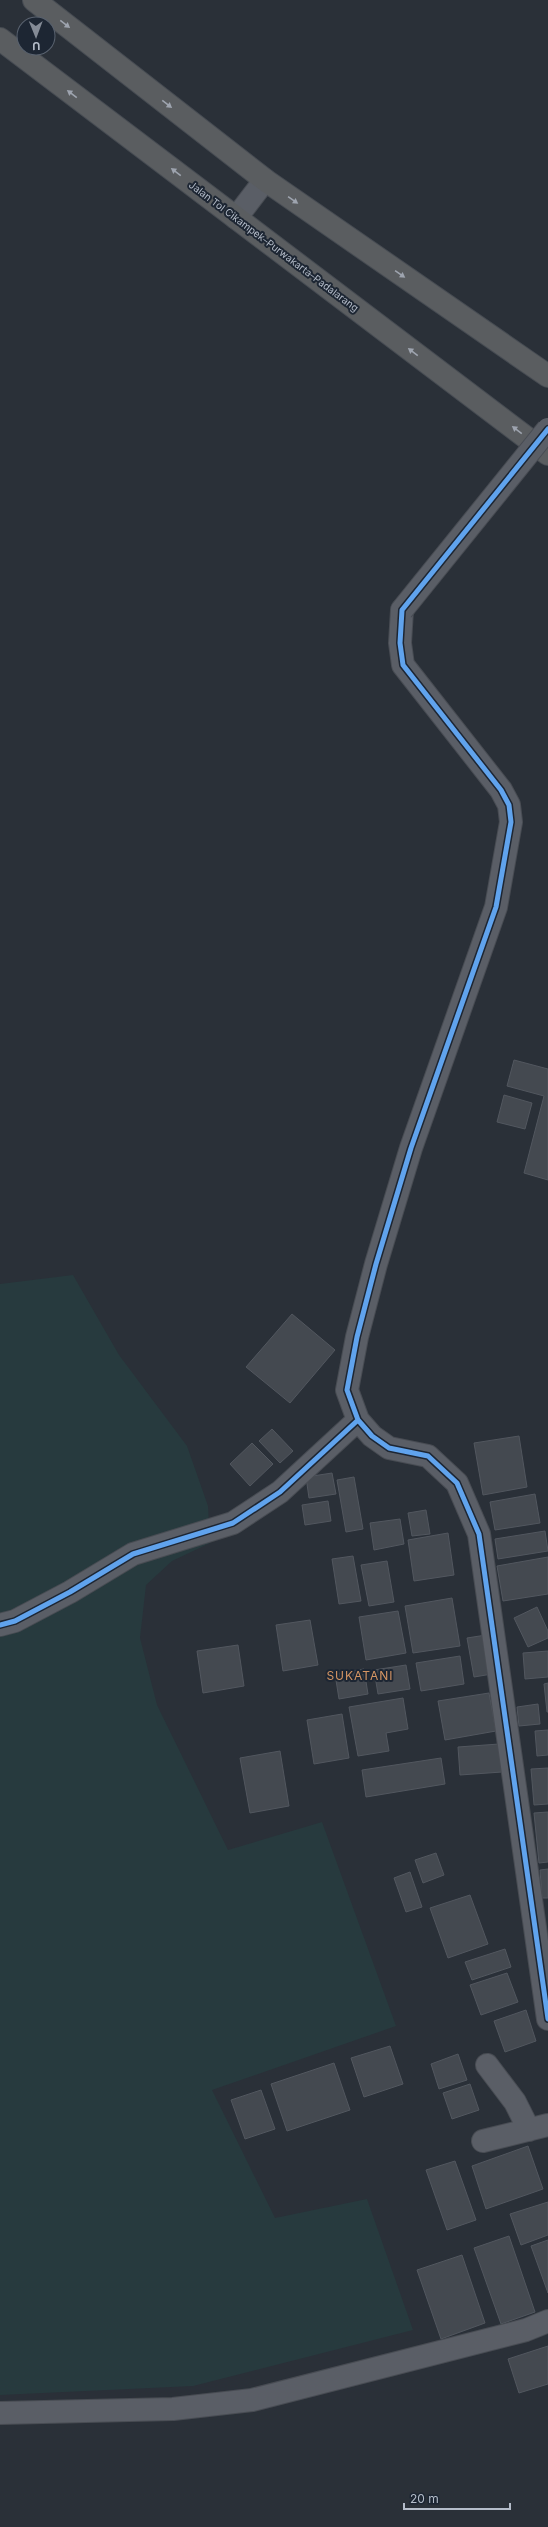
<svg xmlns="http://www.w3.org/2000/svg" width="548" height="2527" font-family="Inter,sans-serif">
<rect width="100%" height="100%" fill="#2a3038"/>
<path fill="#273a3e" d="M73 1275 119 1355 187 1446 208 1506 210 1543 172 1561 146 1585 140 1638 157 1705 228 1850 322 1822 396 2026 212 2090 275 2218 367 2199 413 2330 193 2386 0 2395V1284Z"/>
<path fill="#444950" stroke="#52575f" d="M514 1060 548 1069V1180L524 1173 544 1096 507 1086Z
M504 1095 532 1103 525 1129 497 1122Z
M292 1314 335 1350 290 1403 246 1367Z
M272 1429 293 1451 280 1463 259 1441Z
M519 1436 527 1487 483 1495 474 1443Z
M252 1443 273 1464 250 1486 230 1464Z
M332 1473 336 1494 309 1498 306 1477Z
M354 1477 363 1529 346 1532 337 1480Z
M535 1494 540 1523 495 1530 490 1502Z
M328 1501 331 1521 305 1525 302 1505Z
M426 1510 430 1534 412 1536 408 1513Z
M400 1519 404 1544 374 1550 370 1523Z
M545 1531 548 1551 498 1559 495 1539Z
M448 1533 454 1575 414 1581 408 1540Z
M353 1556 361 1601 339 1604 332 1559Z
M548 1557V1594L503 1601 497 1566Z
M387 1561 394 1602 369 1606 361 1565Z
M452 1598 460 1646 413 1653 405 1606Z
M537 1607 548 1631V1638L528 1647 514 1618Z
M398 1611 406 1653 366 1660 359 1617Z
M310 1620 318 1665 283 1671 276 1625Z
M486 1635 492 1674 474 1677 467 1638Z
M238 1645 244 1686 203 1693 197 1651Z
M548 1651V1677L525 1679 523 1653Z
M460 1656 464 1684 421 1691 416 1663Z
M406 1665 410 1689 378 1694 374 1670Z
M364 1669 368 1694 339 1699 335 1674Z
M548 1683V1712H547L544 1684Z
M489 1693 496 1731 445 1740 438 1701Z
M403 1698 408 1729 386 1733 389 1751 358 1756 349 1707Z
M538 1704 540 1724 519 1726 517 1707Z
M342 1714 349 1758 314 1764 307 1720Z
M548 1730V1755L537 1756 535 1731Z
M499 1744 502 1772 460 1775 458 1747Z
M280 1751 289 1806 250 1813 240 1758Z
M441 1758 445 1784 366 1797 362 1770Z
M548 1768V1804L534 1805 531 1769Z
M548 1812V1862L539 1863 534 1813Z
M436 1853 444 1875 423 1883 415 1860Z
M548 1869V1898H542L540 1870Z
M410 1872 422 1907 406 1912 394 1878Z
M470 1895 488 1944 448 1958 430 1908Z
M505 1949 511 1967 472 1980 465 1962Z
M507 1973 518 2002 481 2015 470 1985Z
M526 2010 536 2041 505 2052 494 2021Z
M390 2046 403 2084 364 2097 351 2058Z
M458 2054 467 2080 439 2089 431 2064Z
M334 2063 350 2110 287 2131 271 2084Z
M470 2084 479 2110 452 2119 443 2093Z
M261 2090 275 2129 245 2139 231 2100Z
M528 2146 543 2189 486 2209 472 2166Z
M455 2161 476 2220 447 2230 426 2170Z
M548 2202V2235L521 2245 510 2214Z
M509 2236 535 2312 501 2324 474 2248Z
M548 2240V2293L531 2246Z
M462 2255 485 2323 441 2339 417 2270Z
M548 2346V2384L519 2393 508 2359Z"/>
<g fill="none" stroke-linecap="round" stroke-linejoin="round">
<defs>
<path id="minor" d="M236 218 265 180
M358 1420 372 1436 389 1448 428 1456 457 1483 479 1534 548 2019
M0 1625 15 1621 70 1592 133 1554 233 1523 280 1492 358 1420 347 1390 357 1337 376 1264 411 1148 496 907 511 822 509 805 501 790 403 665 400 643 402 610
M487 2065 515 2102 529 2130
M483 2141 548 2125
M0 2413 173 2409 252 2400 526 2330 548 2321"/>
<path id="highway" d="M34 0 265 180 548 376
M0 39 548 454"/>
</defs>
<use href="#minor" stroke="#484c53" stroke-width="24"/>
<use href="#highway" stroke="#474c53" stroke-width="24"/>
<use href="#minor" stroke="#5a5e66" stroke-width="22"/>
<use href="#highway" stroke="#5a5d60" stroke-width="22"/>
<defs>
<path id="minor-bridge" d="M402 610 548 429"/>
</defs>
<use href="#minor-bridge" stroke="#484c53" stroke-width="24" stroke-linecap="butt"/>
<use href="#minor-bridge" stroke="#5a5e66" stroke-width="22"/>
<defs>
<path id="cycleway" d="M358 1420 372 1436 389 1448 428 1456 457 1483 479 1534 548 2019
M0 1625 15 1621 70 1592 133 1554 233 1523 280 1492 358 1420 347 1390 357 1337 376 1264 411 1148 496 907 511 822 509 805 501 790 403 665 400 643 402 610 548 429"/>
</defs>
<use href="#cycleway" stroke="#1d2633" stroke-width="8"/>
<use href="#cycleway" stroke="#60a3ed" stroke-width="5"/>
</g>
<defs><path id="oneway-solid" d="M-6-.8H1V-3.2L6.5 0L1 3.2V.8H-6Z"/></defs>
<g fill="#9ea4af">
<use href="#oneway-solid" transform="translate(65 24) rotate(38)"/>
<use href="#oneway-solid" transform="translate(72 94) rotate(-143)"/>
<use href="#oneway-solid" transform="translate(167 104) rotate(38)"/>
<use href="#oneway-solid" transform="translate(176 172) rotate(-143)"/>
<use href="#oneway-solid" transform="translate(293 200) rotate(35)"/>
<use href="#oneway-solid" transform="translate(400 274) rotate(35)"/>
<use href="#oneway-solid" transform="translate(413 352) rotate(-143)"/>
<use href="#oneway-solid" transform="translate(517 430) rotate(-143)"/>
</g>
<g text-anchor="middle" stroke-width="4" stroke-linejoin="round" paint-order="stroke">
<g font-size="10" fill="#b4bcc9" stroke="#1d2633">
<text transform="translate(274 246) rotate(37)" y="4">Jalan Tol Cikampek–Purwakarta–Padalarang</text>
</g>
<g font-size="12" letter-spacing="1" fill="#d59563" stroke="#1d2633">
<text x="360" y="1680">SUKATANI</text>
</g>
</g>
<g transform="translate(36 36) rotate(179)"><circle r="19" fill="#1d2633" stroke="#59626f"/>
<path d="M0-3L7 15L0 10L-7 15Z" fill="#848b96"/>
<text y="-6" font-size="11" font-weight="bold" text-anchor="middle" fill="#b4bcc9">U</text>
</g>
<path d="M404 2503v6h106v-6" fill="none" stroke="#b4bcc9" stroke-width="2"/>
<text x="410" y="2503" font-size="12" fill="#b4bcc9" stroke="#1d2633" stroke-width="3" paint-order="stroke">20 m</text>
</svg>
